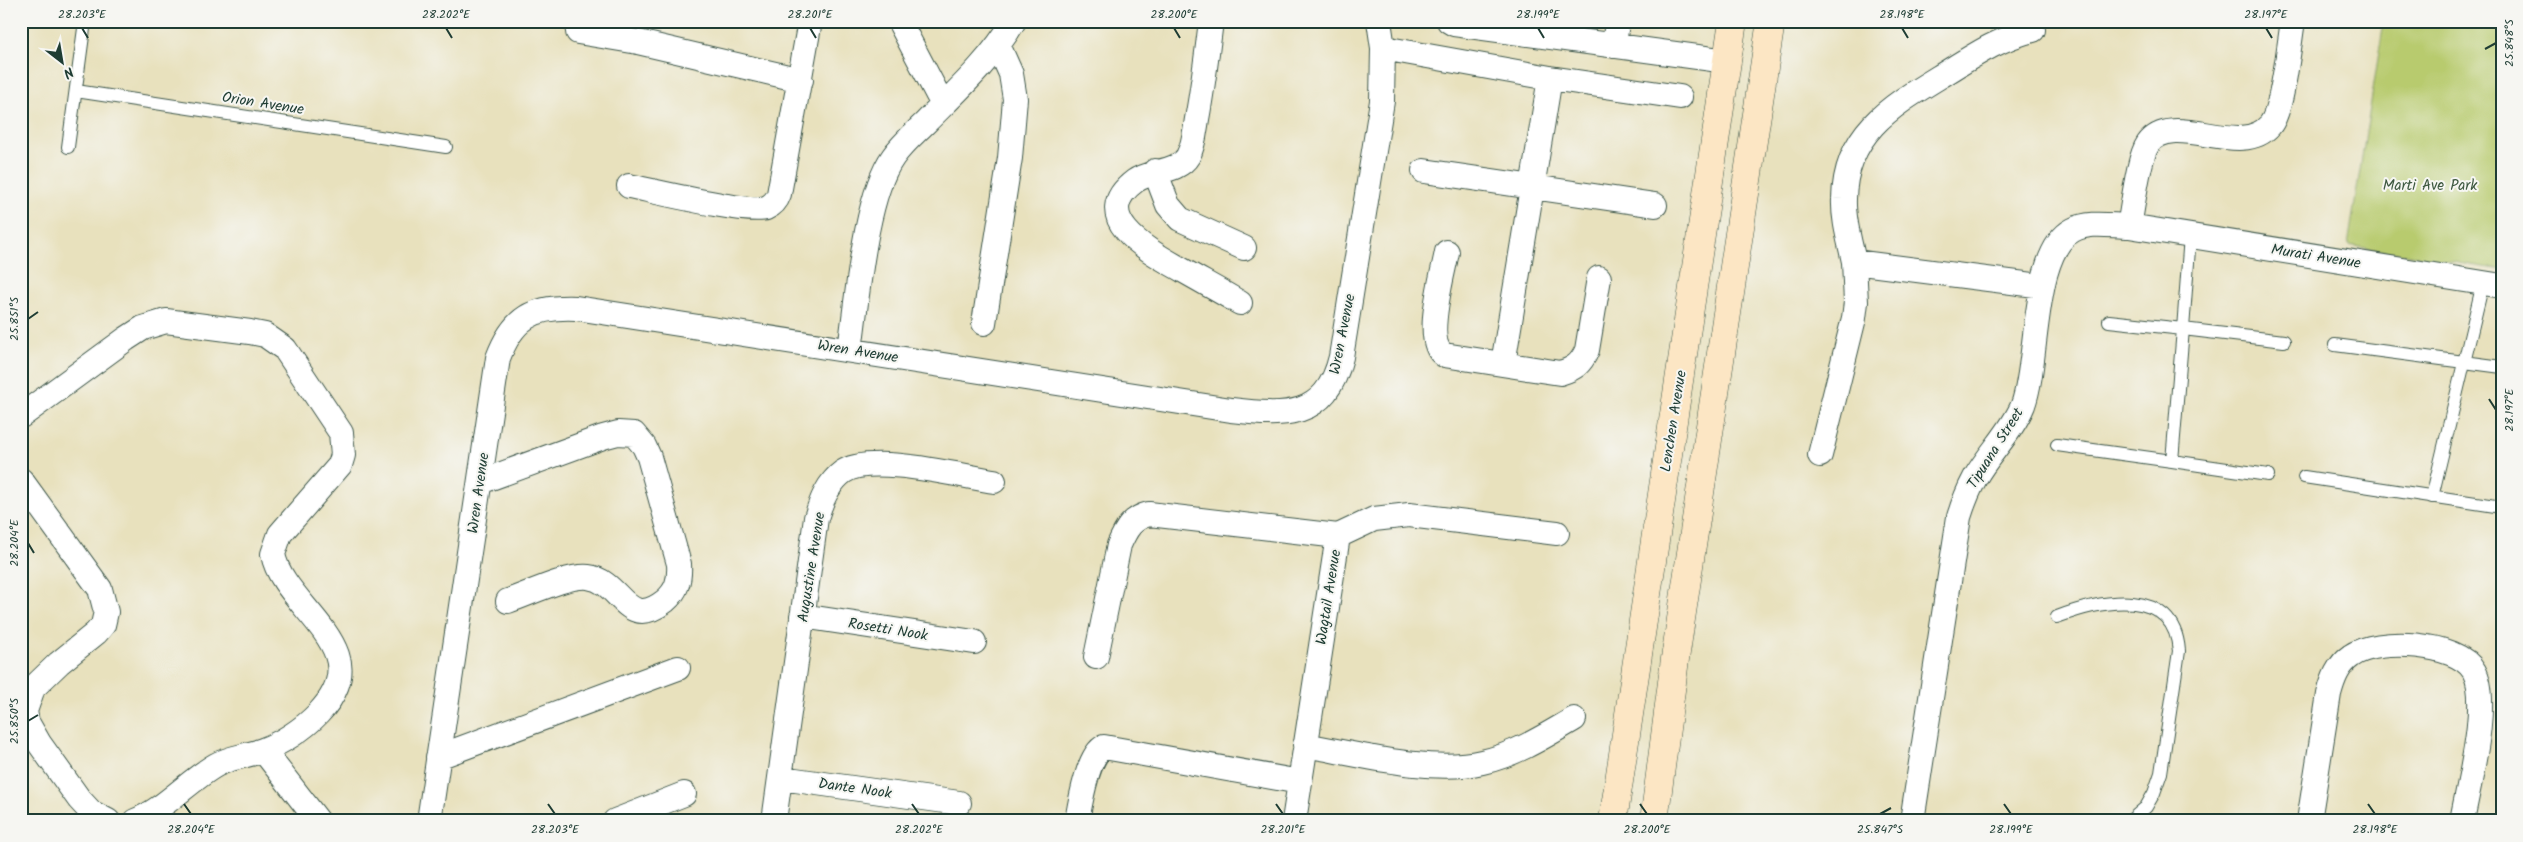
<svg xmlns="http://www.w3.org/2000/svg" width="2523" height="842" font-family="Kalam,sans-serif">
<rect width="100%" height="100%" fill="#f6f6f2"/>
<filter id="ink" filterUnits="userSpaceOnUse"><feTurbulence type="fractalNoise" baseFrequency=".02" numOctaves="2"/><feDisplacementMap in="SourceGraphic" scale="10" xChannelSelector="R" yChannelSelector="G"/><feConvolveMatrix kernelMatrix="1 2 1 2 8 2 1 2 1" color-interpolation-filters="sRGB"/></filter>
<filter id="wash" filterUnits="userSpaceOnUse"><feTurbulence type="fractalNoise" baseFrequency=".0096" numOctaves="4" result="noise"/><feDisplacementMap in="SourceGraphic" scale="20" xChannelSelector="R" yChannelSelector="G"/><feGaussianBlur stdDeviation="1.12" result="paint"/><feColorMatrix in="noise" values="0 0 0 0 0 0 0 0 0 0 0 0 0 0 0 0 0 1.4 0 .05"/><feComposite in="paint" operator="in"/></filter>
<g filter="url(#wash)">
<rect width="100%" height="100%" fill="#e8e1bd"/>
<path fill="#b8cb6e" stroke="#6c8451" d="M2384 21H2502V270L2348 245Z"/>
</g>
<g filter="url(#ink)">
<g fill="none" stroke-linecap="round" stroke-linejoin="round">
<defs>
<path id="service" d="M76 91 446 147
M68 147 85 21
M2190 236 2183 329 2284 341
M2335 345 2502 367
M2057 445 2172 461 2183 329 2109 321
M2172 461 2268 475
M2304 477 2502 507
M2432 497 2483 283
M2057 617C2101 600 2174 585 2179 651L2161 773 2154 793 2146 807 2130 821"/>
<path id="minor" d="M899 21 943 105
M1211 21C1207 54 1203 87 1197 119 1195 131 1194 145 1188 156 1178 173 1150 170 1135 181 1084 219 1155 254 1184 271 1203 282 1222 292 1240 303
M1449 21 1454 24 1727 61
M578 32 638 42 801 80
M1614 46 1617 21
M1383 48 1550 78 1680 97
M1155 171 1168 205 1180 219 1244 248
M1424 171 1655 205
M629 186C654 191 747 214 766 208 773 205 777 200 779 194L810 21
M2129 226C2133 208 2138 158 2148 144 2173 109 2241 160 2270 125 2283 110 2289 44 2293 21
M1447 252C1443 274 1423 342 1444 355L1560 373C1574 369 1581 364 1587 350L1599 278
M1854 262C1850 242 1843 220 1844 199 1845 134 1890 107 1939 77 1972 57 1995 40 2033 30
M984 323 1010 158 1015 99 1011 74 999 47
M850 350C857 300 865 196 893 157 902 144 915 133 927 121 958 90 991 60 1014 21
M1503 364 1550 78
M21 416 126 339 143 328 166 321 250 332 265 335 285 349 341 433 343 455 340 465 280 534 273 554C279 589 325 620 337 655 352 697 297 737 263 750 248 756 230 757 216 765 188 781 165 809 135 821
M1820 455 1854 318 1856 302 1854 262 2042 286
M21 480 100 589 106 612 103 625 96 633 59 663 33 688 25 711 27 722 39 743 79 799 91 812 108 821
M480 482 603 437 618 433 634 434 644 446 649 457 679 564C680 580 677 591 665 601 625 632 622 581 588 577 567 575 529 594 508 601
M1338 536 1374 519 1409 515 1557 533
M802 616 974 642
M1096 657 1119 545C1126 529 1132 518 1149 514L1338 536
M1305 745C1357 754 1431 774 1482 762 1515 755 1545 736 1574 719
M263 750 318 821
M438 757 678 668
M781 778 959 803
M429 821 498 358C513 318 533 306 576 308L1231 410C1284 416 1326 420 1341 357L1382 101 1383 48 1379 21
M615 821 684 794
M774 821 816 518C821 501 828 483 843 472 869 453 961 476 994 481
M1077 821C1080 804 1088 754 1104 747L1300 782
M1294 821 1338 536
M1912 821 1959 517C1963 504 1968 491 1975 478 1989 453 2012 432 2023 405 2039 362 2031 252 2073 230 2090 221 2111 226 2129 226L2502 286
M2309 821 2329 694C2333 679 2338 665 2351 656 2377 637 2458 642 2474 671 2491 701 2468 786 2462 821"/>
<path id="secondary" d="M1613 821 1733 21
M1654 821 1675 659 1771 21"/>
</defs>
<use href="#service" stroke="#3d5649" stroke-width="14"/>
<use href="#minor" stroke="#3d5649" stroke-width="26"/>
<use href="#secondary" stroke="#3d5649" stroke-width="29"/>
<use href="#service" stroke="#fff" stroke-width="12"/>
<use href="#minor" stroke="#fff" stroke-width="24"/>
<use href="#secondary" stroke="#fce6c4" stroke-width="28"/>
</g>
</g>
<path fill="none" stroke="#1f3d34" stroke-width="2" d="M82 28 88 38M446 28 452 38M810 28 816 38M1174 28 1180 38M1538 28 1544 38M1902 28 1908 38M2266 28 2272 38M2485 49 2496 43M28 319 38 312M2489 399 2496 410M28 543 34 553M28 721 38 715M184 804 191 814M548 804 555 814M912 804 919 814M1276 804 1283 814M1640 804 1647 814M2004 804 2011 814M2368 804 2375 814M1880 814 1891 808"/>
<g text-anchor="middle" stroke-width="4" stroke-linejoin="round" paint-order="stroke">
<g font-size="15" fill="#1f3d34" stroke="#f6f6f2">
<text transform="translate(263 103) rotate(9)" y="5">Orion Avenue</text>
<text transform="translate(2316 256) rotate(9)" y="5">Murati Avenue</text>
<text transform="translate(1342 334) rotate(-79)" y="5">Wren Avenue</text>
<text transform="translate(858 351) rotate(9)" y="5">Wren Avenue</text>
<text transform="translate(1673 421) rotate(-81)" y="5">Lenchen Avenue</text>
<text transform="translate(1995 448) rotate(-58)" y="5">Tipuana Street</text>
<text transform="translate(478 493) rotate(-82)" y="5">Wren Avenue</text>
<text transform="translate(811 567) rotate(-81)" y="5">Augustine Avenue</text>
<text transform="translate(1328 597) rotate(-81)" y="5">Wagtail Avenue</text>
<text transform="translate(888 629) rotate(9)" y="5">Rosetti Nook</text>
<text transform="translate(855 788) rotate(8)" y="5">Dante Nook</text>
</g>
<g font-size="15" fill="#3e5940" stroke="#f6f6f2">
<text x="2430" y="190">Marti Ave Park</text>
</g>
</g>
<rect width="2523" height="842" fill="none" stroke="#f6f6f2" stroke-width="55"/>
<g transform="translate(62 62) rotate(149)" stroke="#f6f6f2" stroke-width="4" paint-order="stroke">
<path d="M0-4L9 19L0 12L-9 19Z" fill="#1f3d34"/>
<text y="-8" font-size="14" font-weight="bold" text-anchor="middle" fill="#1f3d34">N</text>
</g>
<rect x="28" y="28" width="2468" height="786" fill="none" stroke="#1f3d34" stroke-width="2"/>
<g font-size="12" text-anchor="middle" fill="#1f3d34">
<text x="82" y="18">28.203°E</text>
<text x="446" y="18">28.202°E</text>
<text x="810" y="18">28.201°E</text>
<text x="1174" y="18">28.200°E</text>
<text x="1538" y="18">28.199°E</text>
<text x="1902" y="18">28.198°E</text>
<text x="2266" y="18">28.197°E</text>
<text transform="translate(2509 43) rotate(-90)" y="4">25.848°S</text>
<text transform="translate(14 319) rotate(-90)" y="4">25.851°S</text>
<text transform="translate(2509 410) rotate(-90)" y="4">28.197°E</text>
<text transform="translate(14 543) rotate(-90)" y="4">28.204°E</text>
<text transform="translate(14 721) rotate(-90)" y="4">25.850°S</text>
<text x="191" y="833">28.204°E</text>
<text x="555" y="833">28.203°E</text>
<text x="919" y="833">28.202°E</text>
<text x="1283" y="833">28.201°E</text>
<text x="1647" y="833">28.200°E</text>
<text x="1880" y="833">25.847°S</text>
<text x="2011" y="833">28.199°E</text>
<text x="2375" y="833">28.198°E</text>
</g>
</svg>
